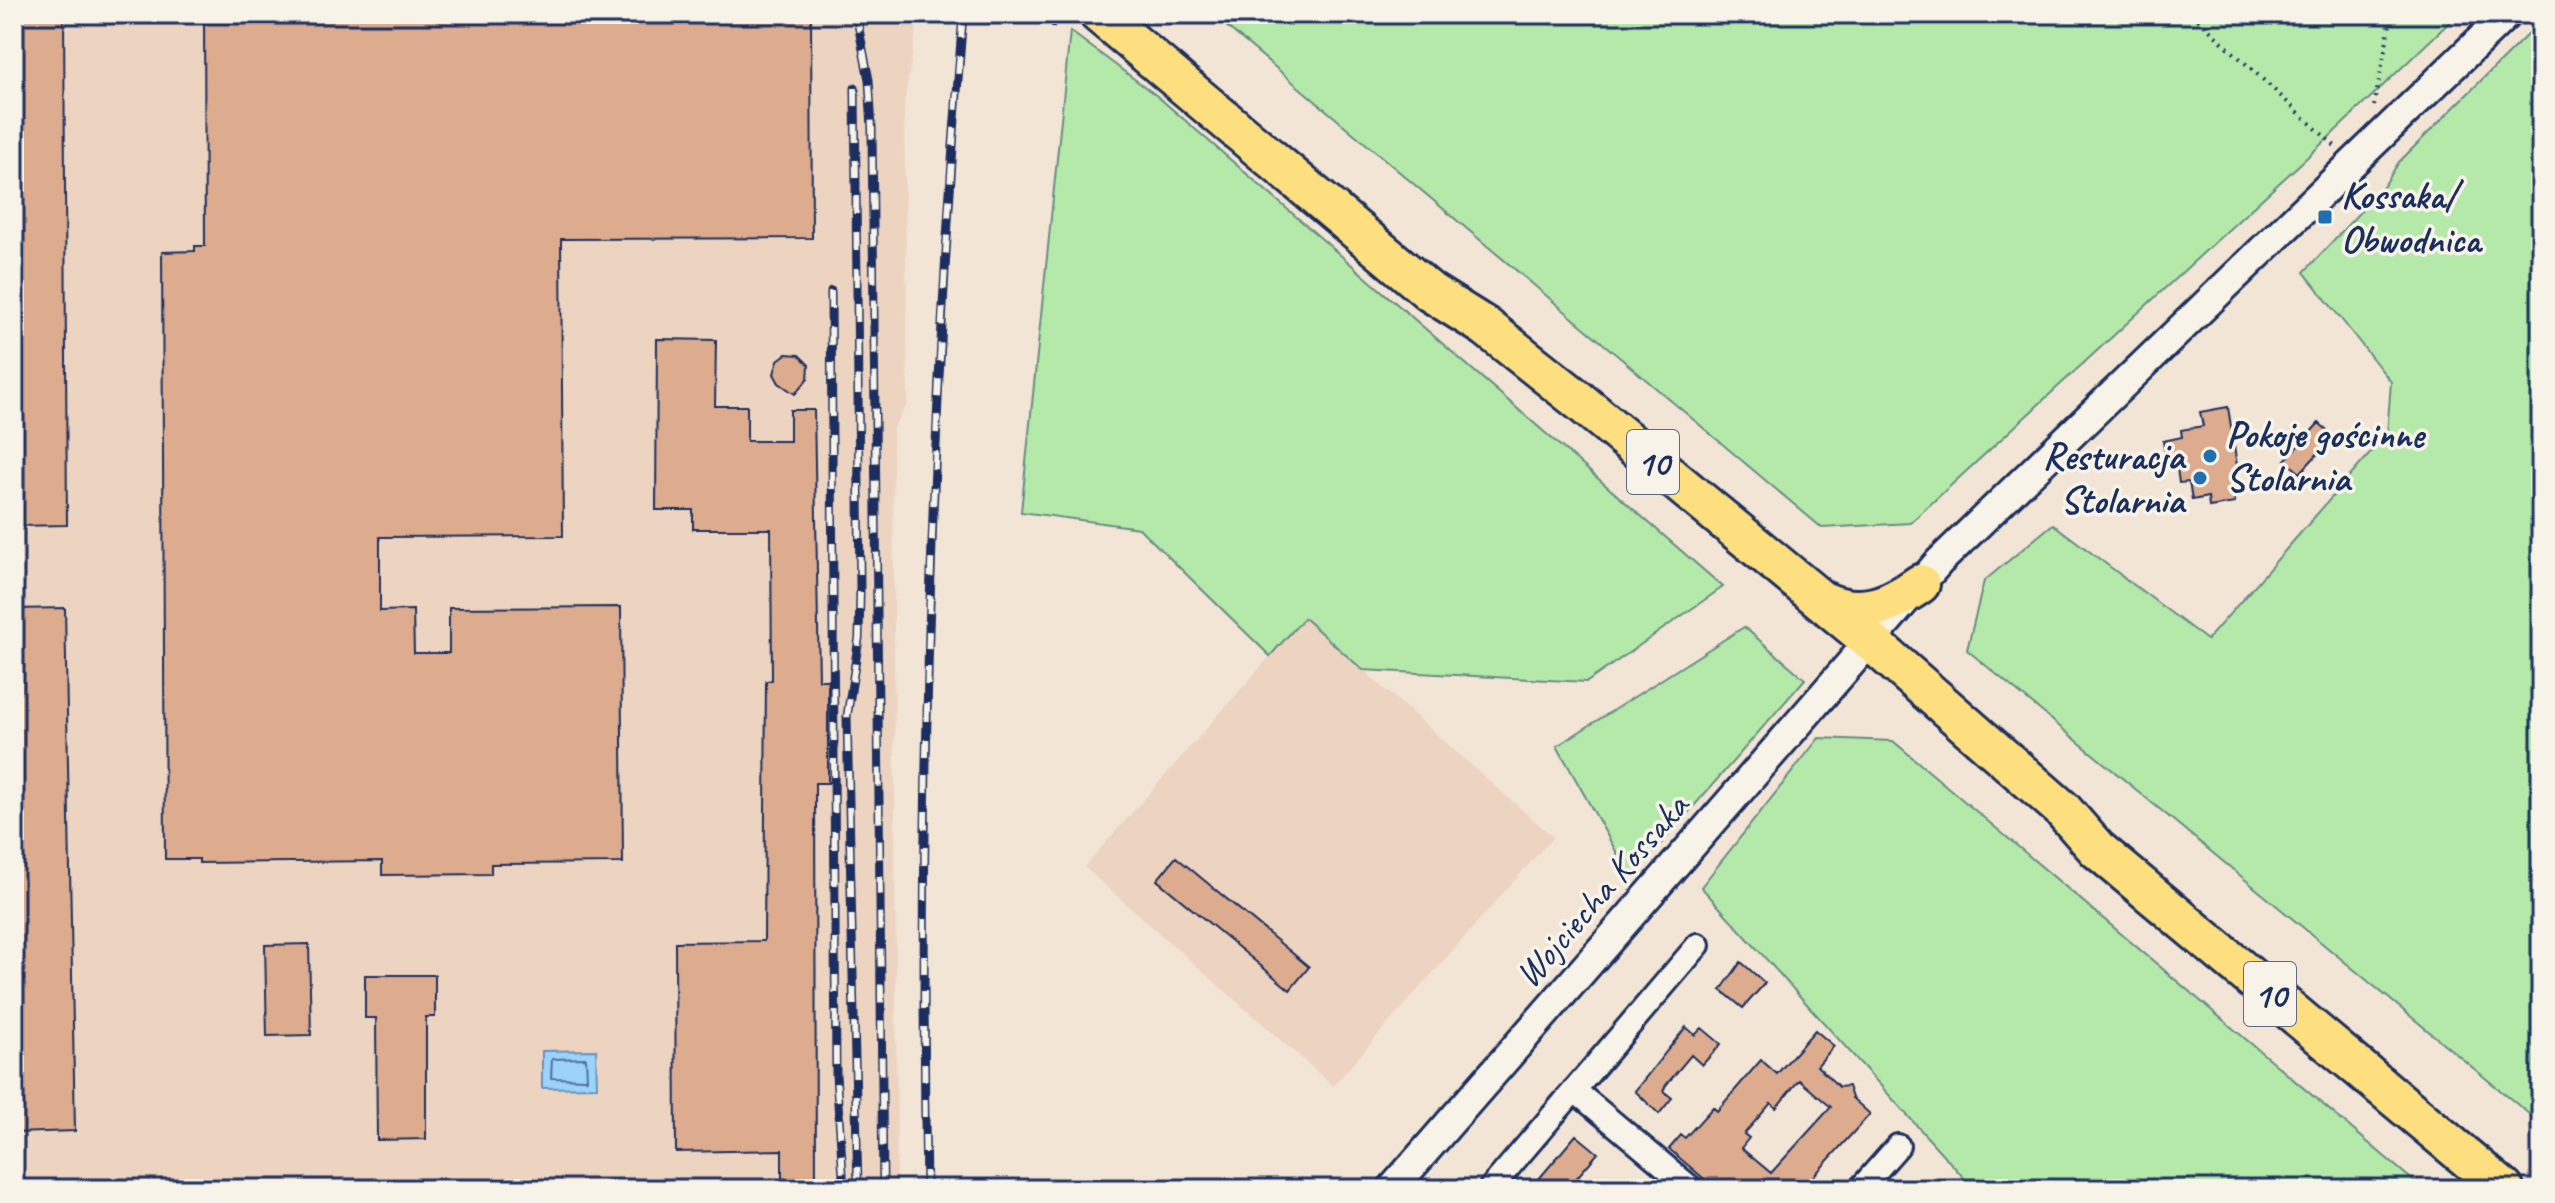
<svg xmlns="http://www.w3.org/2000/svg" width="2555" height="1203" font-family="Caveat,sans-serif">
<rect width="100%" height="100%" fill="#f2e5d6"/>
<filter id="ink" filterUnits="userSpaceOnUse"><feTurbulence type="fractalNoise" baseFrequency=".0125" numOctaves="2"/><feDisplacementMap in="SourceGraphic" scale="16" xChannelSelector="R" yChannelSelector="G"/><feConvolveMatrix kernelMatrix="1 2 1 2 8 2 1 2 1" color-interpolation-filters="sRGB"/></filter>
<g filter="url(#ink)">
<path fill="#ecd4c1" d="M14 14H919L904 104 908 403 893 428 897 1189H14Z
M1304 618 1553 837 1333 1086 1084 867Z"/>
<path fill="#b5e9aa" stroke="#688c84" stroke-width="2" d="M1212 14H2458L2327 139 1910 523 1822 528Z
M2541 21V1124L1967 650 1984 581 2053 524 2207 640 2387 434 2391 382 2304 272 2384 186 2399 162Z
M1070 31 1157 96 1723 587 1587 682 1363 670 1304 618 1270 656 1139 528 1021 512Z
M1744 627 1805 679 1631 878 1557 746Z
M1819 738 1893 741 2423 1189H1974L1701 887Z"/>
<path fill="#9cd3fb" stroke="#6891bc" stroke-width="2" d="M596 1050 597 1087 542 1088V1051Z"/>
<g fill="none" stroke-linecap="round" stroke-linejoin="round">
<path stroke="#4f719d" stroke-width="2" d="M586 1058 587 1079 551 1078 552 1059Z"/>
</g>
<path fill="#ddac8f" stroke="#1b2f5e" stroke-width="2" fill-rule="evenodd" d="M14 14H64L67 525 14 526Z
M204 14H811L812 238 561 239 563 536 380 537V611L413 610 414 653H449V608L621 607 623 863 491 864V874L382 875V861L199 863V859H165L162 252 195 251V246H205Z
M657 339 716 340 715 406H747V441H790V410H814L819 680H828V783H815L816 1189H782V1150L676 1152 675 942 764 941 766 681 772 680 771 529H693V510H656Z
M786 354 799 355 809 365 808 379 795 394 779 383 774 374 778 360Z
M2228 407 2238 472 2230 473 2235 503 2209 507 2208 497 2192 500 2189 482 2179 483 2176 461 2166 462 2163 441 2182 437 2181 430 2203 426 2200 412Z
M2319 423 2334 436 2300 473 2285 460Z
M65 608 75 1131 14 1133V609Z
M1176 857 1309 967 1290 990 1157 880Z
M309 944 311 1035 267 1036 265 945Z
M1741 962 1765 983 1743 1008 1721 990Z
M365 975H435V1017H426V1139L377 1140 376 1018H365Z
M1686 1027 1695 1035 1702 1028 1721 1044 1702 1065 1691 1055 1666 1085 1663 1091 1672 1098 1659 1114 1635 1091Z
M1815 1030 1834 1046 1817 1066 1839 1087 1848 1086 1852 1098 1870 1114 1802 1189H1716L1669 1149 1681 1135 1685 1138 1713 1107 1717 1111 1761 1060 1777 1074ZM1799 1080 1831 1107 1771 1173 1741 1148 1749 1138 1744 1134 1771 1103 1776 1108Z
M1576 1135 1598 1153 1567 1189H1548L1538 1180Z"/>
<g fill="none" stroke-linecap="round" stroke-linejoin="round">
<defs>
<path id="minor" d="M1574 1090 1692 1189
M1490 1189 1698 945
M1860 1189 1898 1146"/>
<path id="tertiary" d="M1392 1189 1939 562 2507 14"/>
<path id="trunk" d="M1099 14 1430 292 1486 327 1577 399 1869 640 2062 809 2097 849 2504 1189
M1823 601C1861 618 1889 606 1920 584"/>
</defs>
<use href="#minor" stroke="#1b2f5e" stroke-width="28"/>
<use href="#tertiary" stroke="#1b2f5e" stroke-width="34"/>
<use href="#trunk" stroke="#1b2f5e" stroke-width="44"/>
<path stroke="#1b2f5e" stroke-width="4" stroke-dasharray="2 6" stroke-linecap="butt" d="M2192 14 2337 148
M1053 27 1055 14
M2374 106 2392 14"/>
<use href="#minor" stroke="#f7f3e8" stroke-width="22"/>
<use href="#tertiary" stroke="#f7f3e8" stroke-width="28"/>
<use href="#trunk" stroke="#fedf80" stroke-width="38"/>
<defs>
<path id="rail" d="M856 14 869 80 872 128 883 1189
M855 88 860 592 859 638 847 717 858 1189
M831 291 836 1075 844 1189
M926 1189C919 796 931 405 963 14"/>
</defs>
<use href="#rail" stroke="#1b2f5e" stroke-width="9"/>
<use href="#rail" stroke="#f7f3e8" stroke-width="6" stroke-dasharray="18" stroke-linecap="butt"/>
</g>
</g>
<g fill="#1f6fb2" stroke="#f7f3e8" stroke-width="3">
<rect x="2317" y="209" width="16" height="16" rx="4"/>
<circle cx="2210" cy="456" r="8"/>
<circle cx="2200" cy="478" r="8"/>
</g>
<g text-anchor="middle" stroke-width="7" stroke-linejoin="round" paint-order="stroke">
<g fill="#f7f3e8" stroke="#5d6a87" stroke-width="2">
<rect x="1627" y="430" width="52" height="64" rx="6"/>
<rect x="2244" y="962" width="52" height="64" rx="6"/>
</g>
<g font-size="36" font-weight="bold" fill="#1b2f5e">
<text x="1653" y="475">10</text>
<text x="2270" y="1007">10</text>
</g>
<g font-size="38" font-weight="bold" fill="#1b2f5e" stroke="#f7f3e8" text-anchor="start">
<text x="2341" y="208">Kossaka/<tspan x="2341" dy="44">Obwodnica</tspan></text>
<text x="2226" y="447">Pokoje gościnne<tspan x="2226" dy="44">Stolarnia</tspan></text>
<text x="2184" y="469" text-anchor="end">Resturacja<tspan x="2184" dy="44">Stolarnia</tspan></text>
</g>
<g font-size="38" fill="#1b2f5e" stroke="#f7f3e8">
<text transform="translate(1601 890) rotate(-49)" y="13">Wojciecha Kossaka</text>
</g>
</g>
<rect width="2555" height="1203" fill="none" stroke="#f7f3e8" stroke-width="48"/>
<rect x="24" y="24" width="2507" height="1155" fill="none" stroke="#1b2f5e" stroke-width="3" filter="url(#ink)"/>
</svg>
